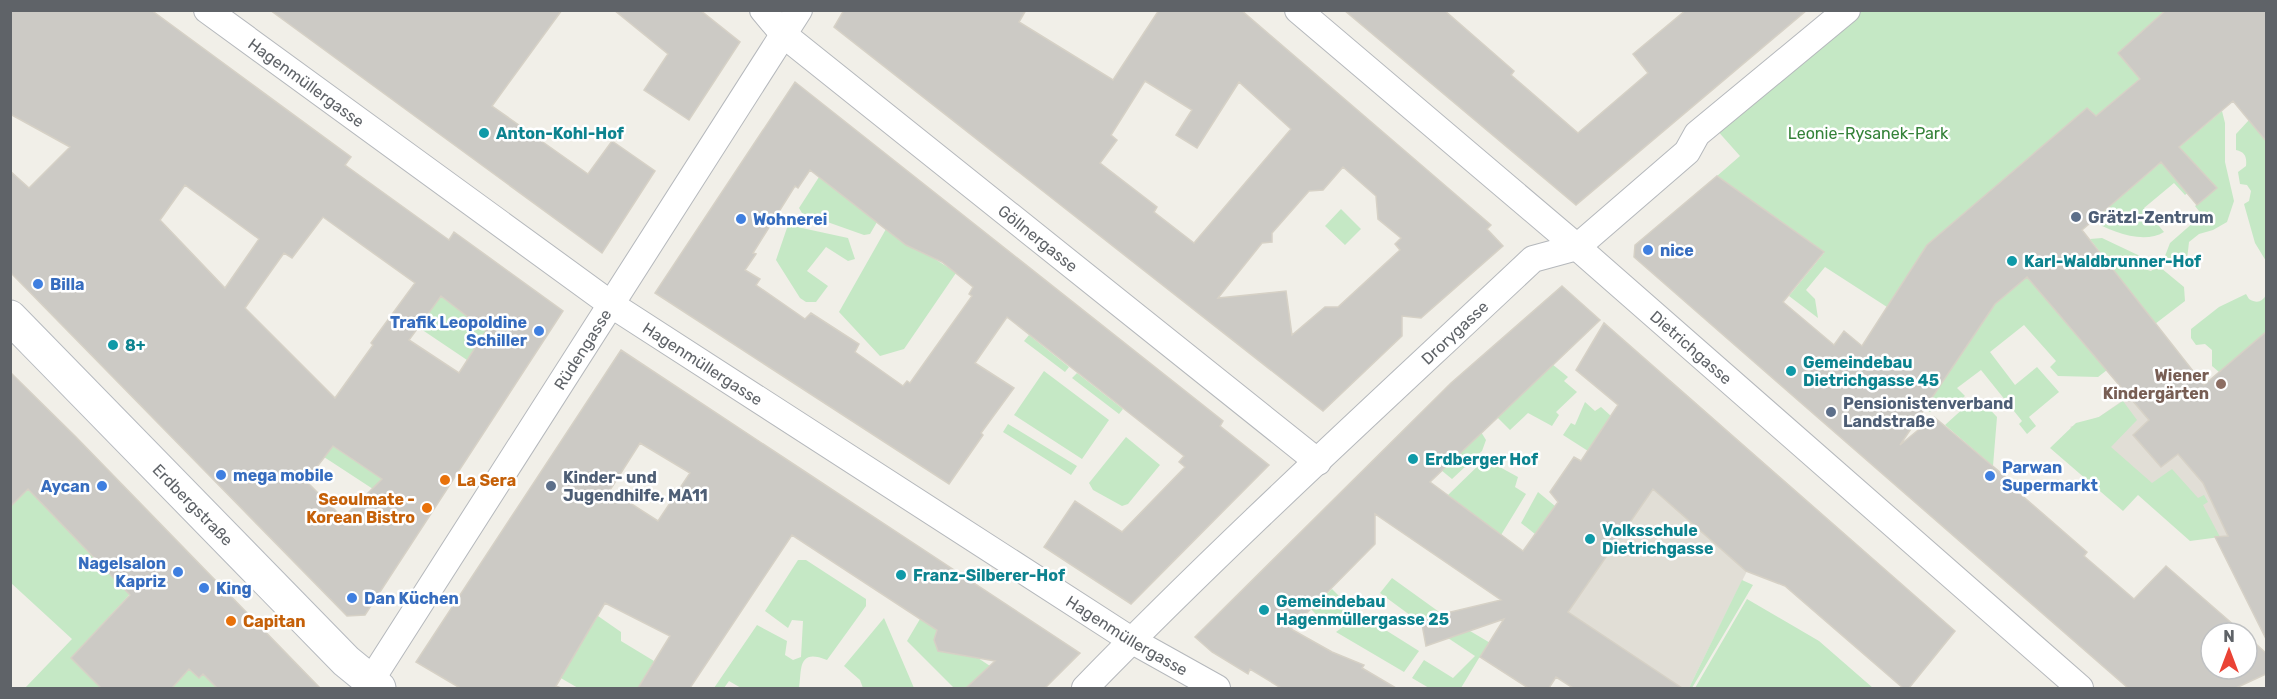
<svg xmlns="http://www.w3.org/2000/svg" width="2277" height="699" font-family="Rubik,sans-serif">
<rect width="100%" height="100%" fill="#f1efe8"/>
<path fill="#e1ded6" d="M1670 380 1955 631 1909 688H1903L1785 586 1747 571 1689 688H1573L1556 677 1549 688H1528L1498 669 1516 642 1501 631Z
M2129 396 2203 483 2228 536 2220 537 2070 427 2099 417Z"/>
<path fill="#c5e8c5" d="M1855 11H2166L2118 53 2140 79 2096 116 2087 108 1927 245 1887 307 1825 267 1806 290 1815 299 1818 318 1789 296 1824 253 1717 176 1740 156 1715 128Z
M2222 111 2225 123V162L2234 201 2227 222 2213 230 2199 234 2189 242 2186 269H2175L2165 256 2170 243 2202 215 2195 206 2217 188 2206 177 2185 195 2174 183 2144 208 2164 232C2143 245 2111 231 2092 221Z
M2249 120 2266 141V261L2255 243 2244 204 2249 201 2251 191 2247 185 2240 184 2238 172 2246 166C2247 157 2245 152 2236 150V134Z
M819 177 877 222 870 234 864 235 802 213 799 208Z
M1341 209 1361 229 1345 245 1325 226Z
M788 225 848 238 855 259 848 261 826 247 807 271 828 286 816 302H806L800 298 776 260Z
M886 229C908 247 934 256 956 273L904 349 880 356 839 312Z
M2102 238 2140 256C2138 265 2143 269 2151 271L2157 266 2161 268 2184 287 2185 301 2155 324 2090 239Z
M2027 277 2107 370 2098 377 2058 376 2050 367 2056 361 2024 325 1990 352 2015 385 2037 367 2059 392 2029 417 2036 426 2027 434 2019 424 2022 421 1981 370 1957 388 1965 396 1952 408 1943 401 1930 412 1918 403 1942 382 1995 304Z
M444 292 463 313 488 330 467 360 418 327Z
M2246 294 2249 299C2257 304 2262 302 2266 295V332L2219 372 2212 366V350L2205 344 2196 345 2191 338V329L2219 307Z
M1029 335 1069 367 1065 372 1024 341Z
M1552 364 1568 377 1564 381 1577 392 1556 412 1559 415 1552 426 1528 413 1510 430 1497 417Z
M1044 371 1109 420 1082 459 1014 415Z
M1077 373 1123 409 1119 414 1072 378Z
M1977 396 1997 417 1993 466 1945 425Z
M2123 401 2137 420 2111 447 2152 483 2172 469 2198 498 2204 495 2208 502 2203 505 2220 537 2190 541 2138 495 2123 511 2050 448 2076 423 2099 417Z
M1585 402 1595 411 1601 407 1611 416 1588 451 1563 435 1571 423 1575 425Z
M1008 424 1077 466 1071 475 1003 432Z
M1481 432 1486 440 1482 451 1452 479 1441 470Z
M1126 437 1160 465 1128 504 1122 506 1093 490 1089 483Z
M333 446 367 469 394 474 376 491 324 457Z
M1485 459 1518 477 1515 487 1526 494 1501 535 1448 495Z
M28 489 130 594 71 658 101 688H25L72 639 11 583 10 507Z
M1538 492 1555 506 1535 534 1521 523Z
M798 560H806L866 599V606L827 660C797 648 802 670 799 688H741L729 681 724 688H714L757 625 787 641 785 655 793 660 801 657 803 621 792 620 788 628 765 611Z
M1392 578 1442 614 1422 624 1380 593Z
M1742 580 1753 585 1692 688H1689Z
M1332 589 1349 606 1327 626 1311 609Z
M1747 599 1819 641 1873 688H1695Z
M1360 614 1419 651 1404 672 1336 632Z
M598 616 621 632V641L654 661 638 688H578L559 677Z
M884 618 914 688H863L860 680 844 666Z
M1448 618 1492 644 1479 658 1461 688H1429L1412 678 1424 660 1453 678 1475 656 1448 638Z
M920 619 937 630 934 640 960 646 990 666 966 688H954L907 641Z
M189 669 199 678 203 674 217 688H172Z"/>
<path fill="#cccac5" stroke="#d6d1c6" stroke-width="1.5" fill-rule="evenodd" d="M10 10H151L351 157 345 165 449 240 454 232 563 311 365 615 347 616 10 272V171L29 188 70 147 10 114ZM185 185 259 239 225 288 160 220ZM323 217 415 283 371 343 373 345 335 398 245 308 284 253 292 258ZM441 296 486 331 459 373 409 340ZM333 446 382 479 343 518 306 481Z
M270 10H562L492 106 588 174 612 141 655 171 602 253Z
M614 10H700L740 42 689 120 644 90 668 54Z
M844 10H1026L1019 22 1113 80 1159 10H1241L1491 225 1487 229 1503 246 1421 318 1402 316V336L1323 411 834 27ZM1145 81 1192 110 1176 135 1197 148 1239 82 1291 129 1194 243 1154 212 1157 207 1100 163 1117 140 1111 135ZM1343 167 1376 196 1378 219 1401 238 1395 244 1400 250 1338 307H1325L1292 335 1286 291 1218 298 1262 243 1272 242V233L1309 191 1323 190Z
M1344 10H1444L1514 71 1511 75 1578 133 1648 73 1633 54 1686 10H1807L1576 205Z
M2166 10H2266V141L2233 101 2179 147 2217 188 2197 205 2161 162 2082 230 2204 385 2266 332V639L2215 537 2228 536 2203 483 2178 454 2161 467 2133 435 2149 420 2027 277 1995 304 1900 445 1934 417 2014 484 2011 486 2087 552 2084 556 2134 599 2166 566 2243 633H2211V669H2247V636L2266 653V674L2236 688H2128L1634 257 1635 245 1717 176 1824 252 1783 302 1834 345 1844 331 1862 346 1927 245 2087 108 2096 116 2140 79 2118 53Z
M795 82 1223 421 1220 426 1269 465 1131 604 1044 547 1075 501 1122 532 1185 467 1179 462 1184 456 1007 317 975 363 1014 388 981 433 983 435 949 484 655 293ZM810 170 906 245 942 262 973 287 969 294 972 296 910 383 907 381 903 386 855 352 859 344 811 313 805 319 756 285 760 279 745 270 756 254 753 253 795 186 798 188Z
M1562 286 1600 320 1430 482 1523 551 1558 502 1550 492 1574 457 1581 461 1618 405 1576 370 1604 323 1955 631 1909 688H1903L1785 586 1746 571 1653 489 1568 612 1682 688H1573L1556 677 1549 688H1528L1480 657 1504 619 1426 646 1421 619 1501 600 1375 514V544L1291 629 1332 652 1364 665 1362 668 1396 688H1281L1250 669 1248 674 1212 652 1195 637 1451 383Z
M621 350 801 469 1080 653 1045 688H966L995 661 938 651 934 640 937 630 792 535 690 688H638L670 636 605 603 556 686 561 688H460L416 662ZM640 443 690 473 658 521 610 490Z
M10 372 76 437 320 688H217L203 674 199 678 189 669 172 688H101L71 658 130 595 28 489 10 507Z"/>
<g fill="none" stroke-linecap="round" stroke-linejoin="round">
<defs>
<g id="street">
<path id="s1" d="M207 10 612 305 1131 640 1217 688"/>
<path id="s2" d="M763 10 784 35 1318 462"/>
<path id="s3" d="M1298 10 1577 247 2080 688"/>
<path id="s4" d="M366 688 799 10"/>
<path id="s5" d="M1085 688C1229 540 1382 401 1533 259L1577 247 1687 152 1697 134 1847 10"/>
</g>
<g id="secondary">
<path id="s6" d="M10 317 346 661 379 688"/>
</g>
</defs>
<use href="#street" stroke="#b5b8bc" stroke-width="28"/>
<use href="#secondary" stroke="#b6babf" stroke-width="35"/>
<use href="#street" stroke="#fff" stroke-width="26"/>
<use href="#secondary" stroke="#fff" stroke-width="33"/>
</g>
<g fill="#0f9aa8" stroke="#fff" stroke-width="2">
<circle cx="484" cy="133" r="6"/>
<circle cx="2012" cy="261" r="6"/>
<circle cx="113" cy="345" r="6"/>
<circle cx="1791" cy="371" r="6"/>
<circle cx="1413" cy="459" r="6"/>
<circle cx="1590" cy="539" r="6"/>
<circle cx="901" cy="575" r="6"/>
<circle cx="1264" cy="610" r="6"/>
</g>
<g fill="#5c6f8a" stroke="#fff" stroke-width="2">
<circle cx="2076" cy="217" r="6"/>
<circle cx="1831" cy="412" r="6"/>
<circle cx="551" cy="486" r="6"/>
</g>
<g fill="#3f7fe0" stroke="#fff" stroke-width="2">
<circle cx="741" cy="219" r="6"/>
<circle cx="1648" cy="250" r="6"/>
<circle cx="38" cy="284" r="6"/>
<circle cx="539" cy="331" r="6"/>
<circle cx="221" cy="475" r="6"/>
<circle cx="1990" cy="476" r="6"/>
<circle cx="102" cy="486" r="6"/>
<circle cx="178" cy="572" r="6"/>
<circle cx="204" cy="588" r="6"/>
<circle cx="352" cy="598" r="6"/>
</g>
<circle fill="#8d6e63" stroke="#fff" stroke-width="2" cx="2221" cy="384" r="6"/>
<g fill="#e8710a" stroke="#fff" stroke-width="2">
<circle cx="445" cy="480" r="6"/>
<circle cx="427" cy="508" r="6"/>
<circle cx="231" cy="621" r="6"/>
</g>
<g text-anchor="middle" stroke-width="5" stroke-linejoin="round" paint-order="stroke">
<g font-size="16" fill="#5f6368" stroke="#fff">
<text dy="6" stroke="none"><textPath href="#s1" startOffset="123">Hagenmüllergasse</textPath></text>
<text dy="6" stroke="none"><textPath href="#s2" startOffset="358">Göllnergasse</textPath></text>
<text dy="6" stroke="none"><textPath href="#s5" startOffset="513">Drorygasse</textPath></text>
<text dy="6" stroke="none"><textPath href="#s3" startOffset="518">Dietrichgasse</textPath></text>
<text dy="6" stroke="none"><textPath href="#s4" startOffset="402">Rüdengasse</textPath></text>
<text dy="6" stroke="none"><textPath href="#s1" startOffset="609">Hagenmüllergasse</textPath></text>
<text dy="6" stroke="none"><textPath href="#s6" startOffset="262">Erdbergstraße</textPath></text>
<text dy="6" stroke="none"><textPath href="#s1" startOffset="1113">Hagenmüllergasse</textPath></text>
</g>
<g font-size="16" font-weight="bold" fill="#0d838f" stroke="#fff" text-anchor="start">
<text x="496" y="139">Anton-Kohl-Hof</text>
<text x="2024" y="267">Karl-Waldbrunner-Hof</text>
<text x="125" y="351">8+</text>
<text x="1803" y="368">Gemeindebau<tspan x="1803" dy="18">Dietrichgasse 45</tspan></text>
<text x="1425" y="465">Erdberger Hof</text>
<text x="1602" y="536">Volksschule<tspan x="1602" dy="18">Dietrichgasse</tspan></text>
<text x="913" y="581">Franz-Silberer-Hof</text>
<text x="1276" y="607">Gemeindebau<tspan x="1276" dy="18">Hagenmüllergasse 25</tspan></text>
</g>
<g font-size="16" fill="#348238" stroke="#fff">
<text x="1868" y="139">Leonie-Rysanek-Park</text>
</g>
<g font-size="16" font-weight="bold" fill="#4e5e75" stroke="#fff" text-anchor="start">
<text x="2088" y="223">Grätzl-Zentrum</text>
<text x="1843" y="409">Pensionistenverband<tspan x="1843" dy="18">Landstraße</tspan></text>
<text x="563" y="483">Kinder- und<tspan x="563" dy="18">Jugendhilfe, MA11</tspan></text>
</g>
<g font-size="16" font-weight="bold" fill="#366cbe" stroke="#fff" text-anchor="start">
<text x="753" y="225">Wohnerei</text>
<text x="1660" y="256">nice</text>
<text x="50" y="290">Billa</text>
<text x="527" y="328" text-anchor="end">Trafik Leopoldine<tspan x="527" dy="18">Schiller</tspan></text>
<text x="2002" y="473">Parwan<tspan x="2002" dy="18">Supermarkt</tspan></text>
<text x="233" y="481">mega mobile</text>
<text x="90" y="492" text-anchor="end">Aycan</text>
<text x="166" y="569" text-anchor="end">Nagelsalon<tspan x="166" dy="18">Kapriz</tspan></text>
<text x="216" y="594">King</text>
<text x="364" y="604">Dan Küchen</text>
</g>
<g font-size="16" font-weight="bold" fill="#785e54" stroke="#fff" text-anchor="end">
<text x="2209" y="381">Wiener<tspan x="2209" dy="18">Kindergärten</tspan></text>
</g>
<g font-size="16" font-weight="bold" fill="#c56008" stroke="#fff" text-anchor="start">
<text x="457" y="486">La Sera</text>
<text x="415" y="505" text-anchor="end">Seoulmate -<tspan x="415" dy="18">Korean Bistro</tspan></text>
<text x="243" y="627">Capitan</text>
</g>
</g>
<rect width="2277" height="699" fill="none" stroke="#5f6368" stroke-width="24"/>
<g transform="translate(2229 651)"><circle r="28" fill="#ffffff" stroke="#bfc1c3" stroke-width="1.5"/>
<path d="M0-4.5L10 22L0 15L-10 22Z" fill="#ea4335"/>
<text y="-9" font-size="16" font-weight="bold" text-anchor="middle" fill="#5f6368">N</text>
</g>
</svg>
